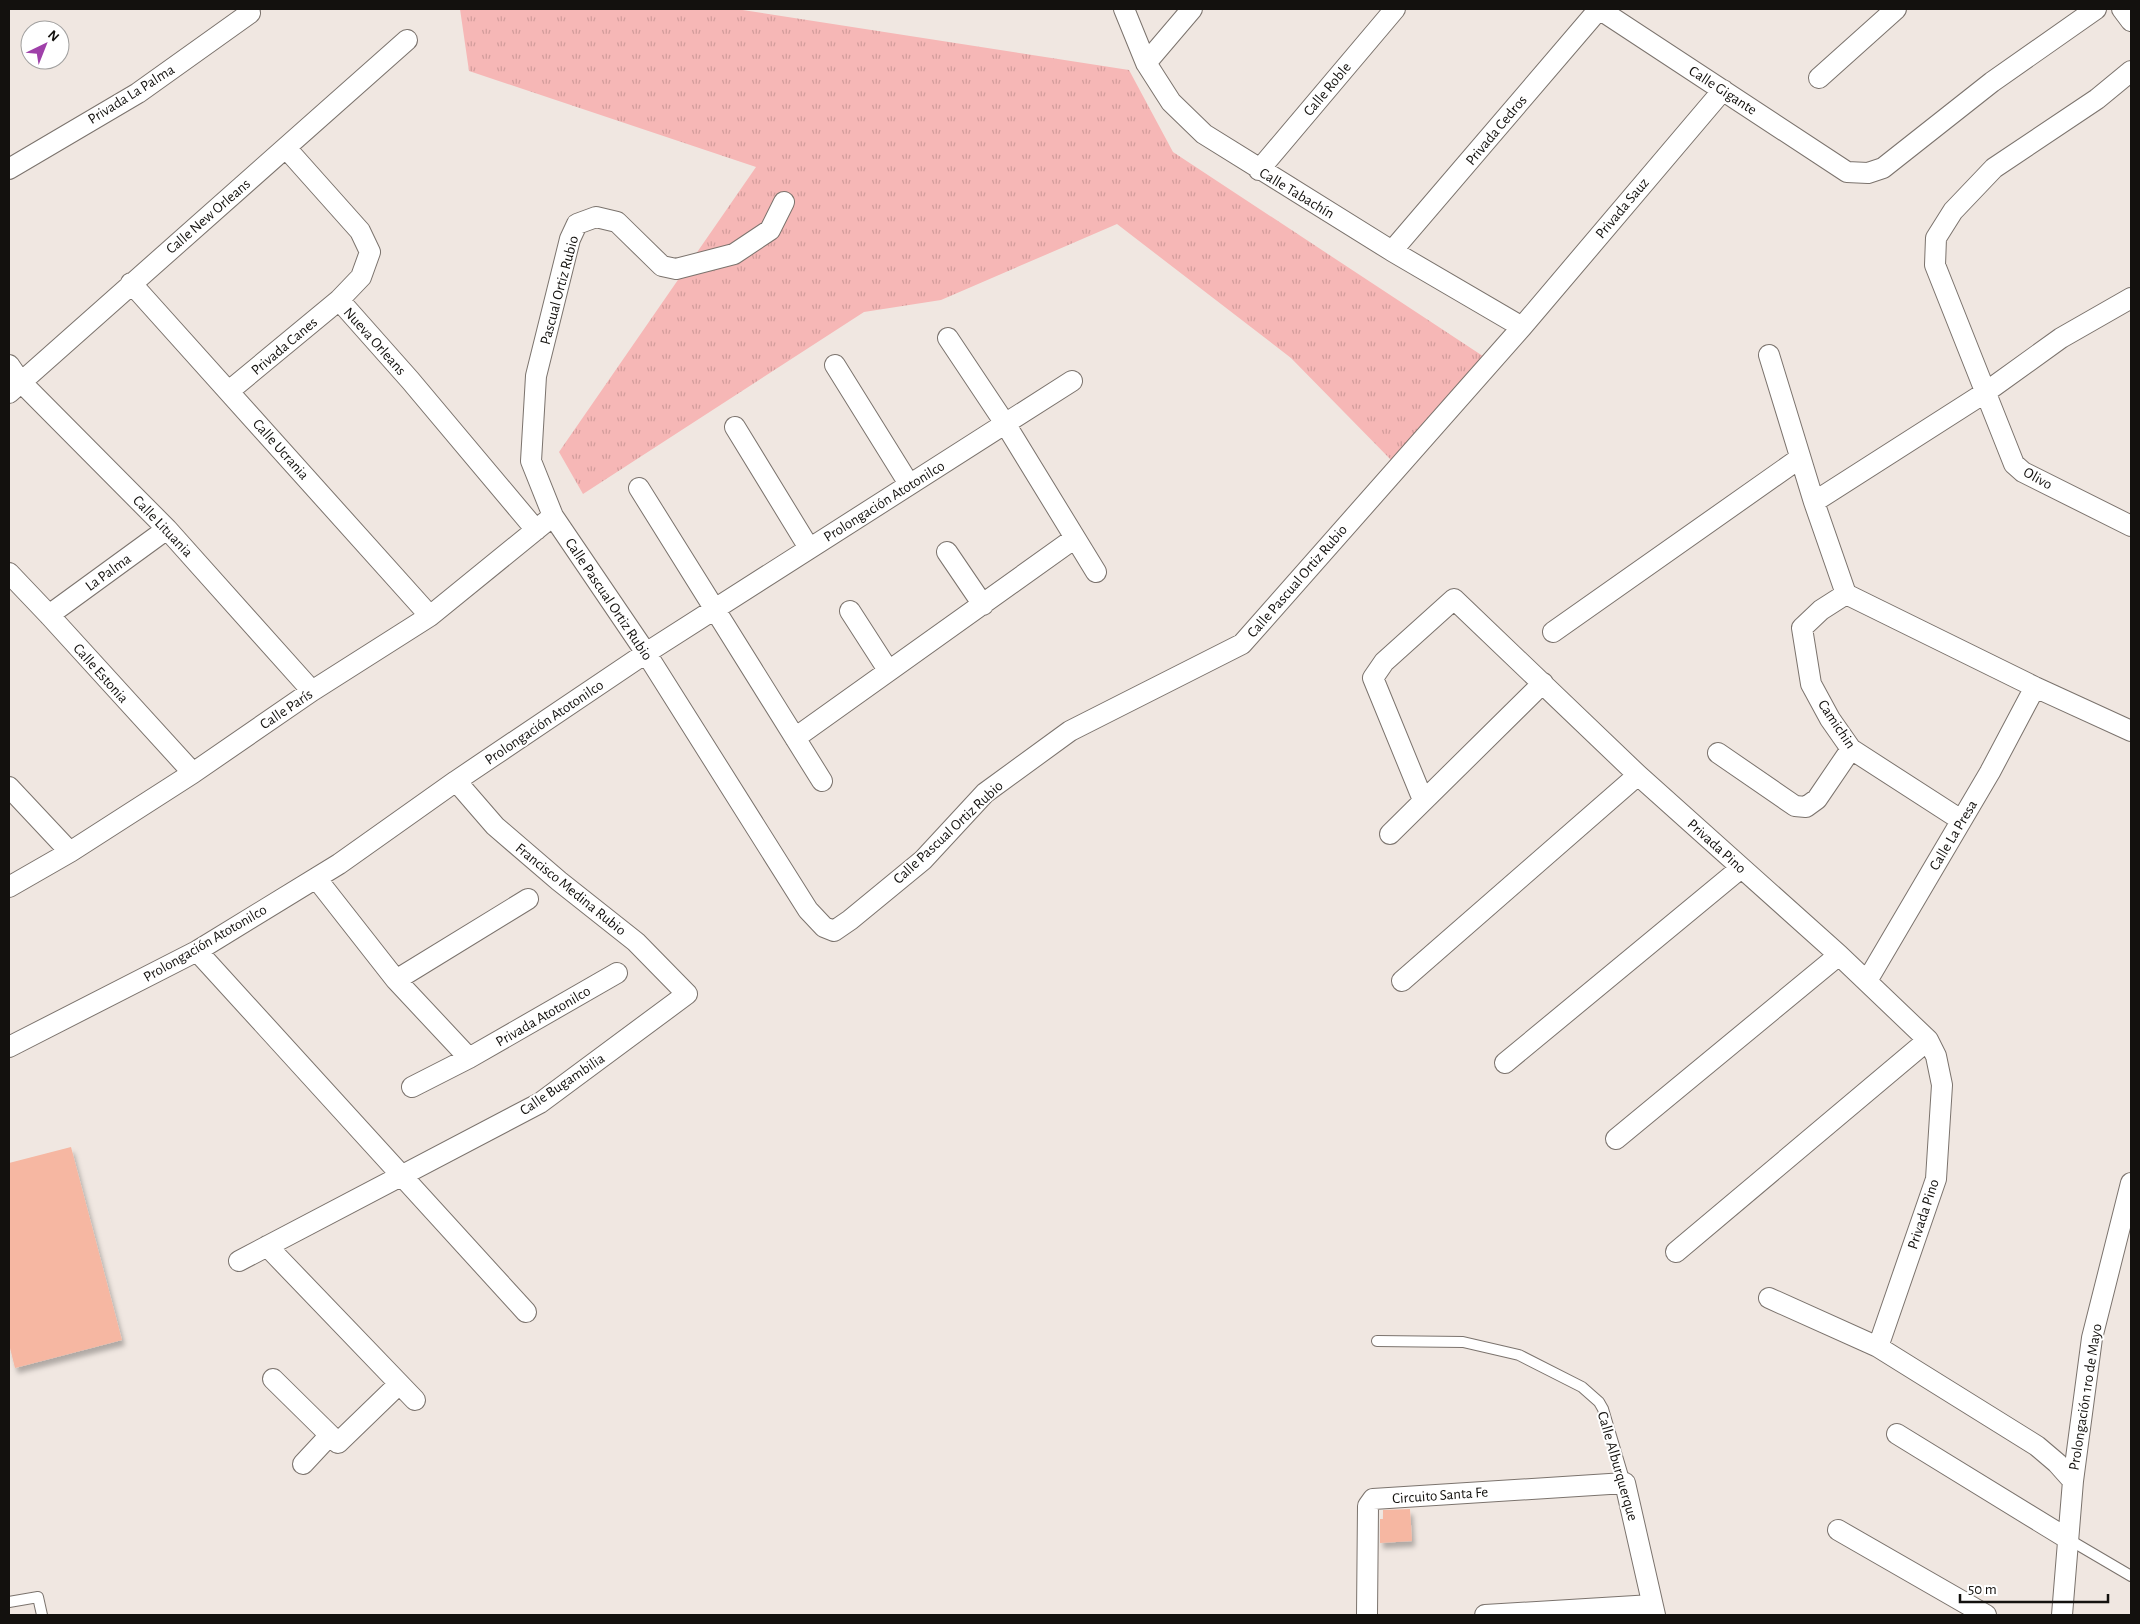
<svg xmlns="http://www.w3.org/2000/svg" width="2140" height="1624" font-family="'Alegreya Sans',sans-serif">
<defs>
<pattern id="grass-tufts" width="24" height="20" patternUnits="userSpaceOnUse" patternTransform="scale(1.25)"><rect width="24" height="20" fill="#f6b7b6"/><path d="M3 7l-1-3M5 7V3M7 7l1-3M15 17l-1-3M17 17v-4M19 17l1-3" fill="none" stroke="#d29c9b"/></pattern>
<filter id="shadow"><feDropShadow dx="3" dy="5.5" stdDeviation="2.5" flood-color="#0004"/></filter>
</defs>
<rect width="100%" height="100%" fill="#f0e7e1"/>
<path fill="url(#grass-tufts)" d="M460 9H736L1129 70 1173 152 1498 366 1394 463 1291 358 1117 224 941 300 864 312 583 494 559 452 756 167 469 71Z"/>
<path fill="#f6b7a2" filter="url(#shadow)" d="M71 1147 122 1340 15 1368 9 1344V1163Z
M1410 1509 1412 1541 1380 1543V1519H1383V1510Z"/>
<g fill="none" stroke-linecap="round" stroke-linejoin="round">
<defs>
<path id="service" d="M1377 1341 1463 1342 1519 1355 1582 1387 1599 1402 1603 1409 1625 1483
M2068 1539 2131 1576
M9 1602 38 1597 42 1615"/>
<path id="minor" d="M1124 9 1146 63 1171 102 1204 134 1392 251 1522 327
M2122 9 2131 21
M1146 63 1192 9
M2131 71 2097 99 1994 168 1953 211 1936 238 1935 265 2014 464 2023 472 2131 526
M1819 78 1896 9
M9 169 138 93 250 13
M1259 170 1395 9
M784 202 770 230 734 254 676 269 662 266 617 222 596 217 577 224 570 239 536 376 531 461 553 516 646 653 808 910 824 927 834 931 850 920 923 860 985 793 1070 731 1242 644 1522 327 1723 90
M1392 251 1599 9 1847 172 1868 173 1883 168 1992 82 2096 9
M131 283 430 616
M339 300 410 380 536 530
M948 338 1006 425 1096 572
M1769 355 1814 502 1846 594 2035 687 2131 731
M9 365 20 381 167 529 312 691
M835 365 909 484
M229 391 339 300 361 277 370 252 360 231 286 148
M9 393 407 40
M735 427 809 548
M639 488 822 781
M1814 502 1986 392 2061 338 2131 298
M947 552 983 605
M9 573 49 615 193 773
M1846 594 1821 610 1802 628 1811 684 1830 719 1851 749 1961 820
M850 611 888 670
M49 615 167 529
M1553 632 1800 458
M795 738 1075 538
M1718 753 1795 806 1806 807 1817 799 1851 749
M9 787 70 852
M1423 800 1373 678 1384 662 1454 599 1638 775 1839 955 1928 1040 1936 1056 1942 1085 1936 1179 1878 1347
M1390 834 1543 683
M316 878 396 980 469 1058
M9 887 70 852 193 773 312 691 430 616 553 516
M197 951 526 1312
M396 980 528 899
M1402 981 1638 775
M1867 981 1990 772 2035 687
M9 1047 197 951 339 864 456 781 646 653 1072 381
M1505 1063 1741 868
M412 1087 469 1058 617 973
M1616 1139 1839 955
M267 1246 415 1400
M1676 1252 1928 1040
M239 1261 540 1103 687 994 636 942 559 881 495 826 456 781
M1769 1298 1878 1347 2037 1446 2057 1463 2073 1481
M273 1379 338 1443 399 1384
M1897 1434 2068 1539
M303 1464 330 1435
M1838 1530 1986 1615
M1367 1615 1368 1506 1373 1499 1625 1483 1655 1615
M1485 1615 1652 1605
M2062 1615 2073 1481 2092 1338 2131 1183"/>
</defs>
<use href="#service" stroke="#7b736d" stroke-width="12"/>
<use href="#minor" stroke="#7b736d" stroke-width="22"/>
<use href="#service" stroke="#fff" stroke-width="10"/>
<use href="#minor" stroke="#fff" stroke-width="20"/>
</g>
<g text-anchor="middle" stroke-width="4" stroke-linejoin="round" paint-order="stroke">
<g font-size="15" fill="#13110e" stroke="#fff">
<text transform="translate(1327 89) rotate(-50)" y="5">Calle Roble</text>
<text transform="translate(1723 90) rotate(33)" y="5">Calle Gigante</text>
<text transform="translate(131 94) rotate(-32)" y="5">Privada La Palma</text>
<text transform="translate(1496 130) rotate(-50)" y="5">Privada Cedros</text>
<text transform="translate(1297 193) rotate(31)" y="5">Calle Tabachín</text>
<text transform="translate(1622 208) rotate(-50)" y="5">Privada Sauz</text>
<text transform="translate(208 216) rotate(-41)" y="5">Calle New Orleans</text>
<text transform="translate(559 290) rotate(-75)" y="5">Pascual Ortiz Rubio</text>
<text transform="translate(375 341) rotate(48)" y="5">Nueva Orleans</text>
<text transform="translate(284 346) rotate(-40)" y="5">Privada Canes</text>
<text transform="translate(281 449) rotate(48)" y="5">Calle Ucrania</text>
<text transform="translate(2038 478) rotate(29)" y="5">Olivo</text>
<text transform="translate(884 501) rotate(-32)" y="5">Prolongación Atotonilco</text>
<text transform="translate(163 526) rotate(46)" y="5">Calle Lituania</text>
<text transform="translate(108 572) rotate(-36)" y="5">La Palma</text>
<text transform="translate(1297 581) rotate(-49)" y="5">Calle Pascual Ortiz Rubio</text>
<text transform="translate(609 599) rotate(56)" y="5">Calle Pascual Ortiz Rubio</text>
<text transform="translate(101 673) rotate(48)" y="5">Calle Estonia</text>
<text transform="translate(286 709) rotate(-34)" y="5">Calle París</text>
<text transform="translate(544 722) rotate(-34)" y="5">Prolongación Atotonilco</text>
<text transform="translate(1837 724) rotate(56)" y="5">Camichin</text>
<text transform="translate(948 832) rotate(-43)" y="5">Calle Pascual Ortiz Rubio</text>
<text transform="translate(1953 835) rotate(-59)" y="5">Calle La Presa</text>
<text transform="translate(1717 846) rotate(42)" y="5">Privada Pino</text>
<text transform="translate(571 889) rotate(39)" y="5">Francisco Medina Rubio</text>
<text transform="translate(205 943) rotate(-30)" y="5">Prolongación Atotonilco</text>
<text transform="translate(543 1016) rotate(-30)" y="5">Privada Atotonilco</text>
<text transform="translate(562 1084) rotate(-34)" y="5">Calle Bugambilia</text>
<text transform="translate(1923 1214) rotate(-72)" y="5">Privada Pino</text>
<text transform="translate(2085 1397) rotate(-81)" y="5">Prolongación 1ro de Mayo</text>
<text transform="translate(1618 1466) rotate(74)" y="5">Calle Alburquerque</text>
<text transform="translate(1440 1495) rotate(-4)" y="5">Circuito Santa Fe</text>
</g>
</g>
<rect width="2140" height="1624" fill="none" stroke="#13110e" stroke-width="20"/>
<g transform="translate(45 45) rotate(43)"><circle r="24" fill="#ffffff" stroke="#a1a09f"/>
<path d="M0-4L9 19L0 12L-9 19Z" fill="#9f40a9"/>
<text y="-8" font-size="14" font-weight="bold" text-anchor="middle" fill="#13110e">N</text>
</g>
<path d="M1960 1594v8h148v-8" fill="none" stroke="#13110e" stroke-width="2.5"/>
<text x="1968" y="1594" font-size="15" fill="#13110e" stroke="#ffffff" stroke-width="4" paint-order="stroke">50 m</text>
</svg>
